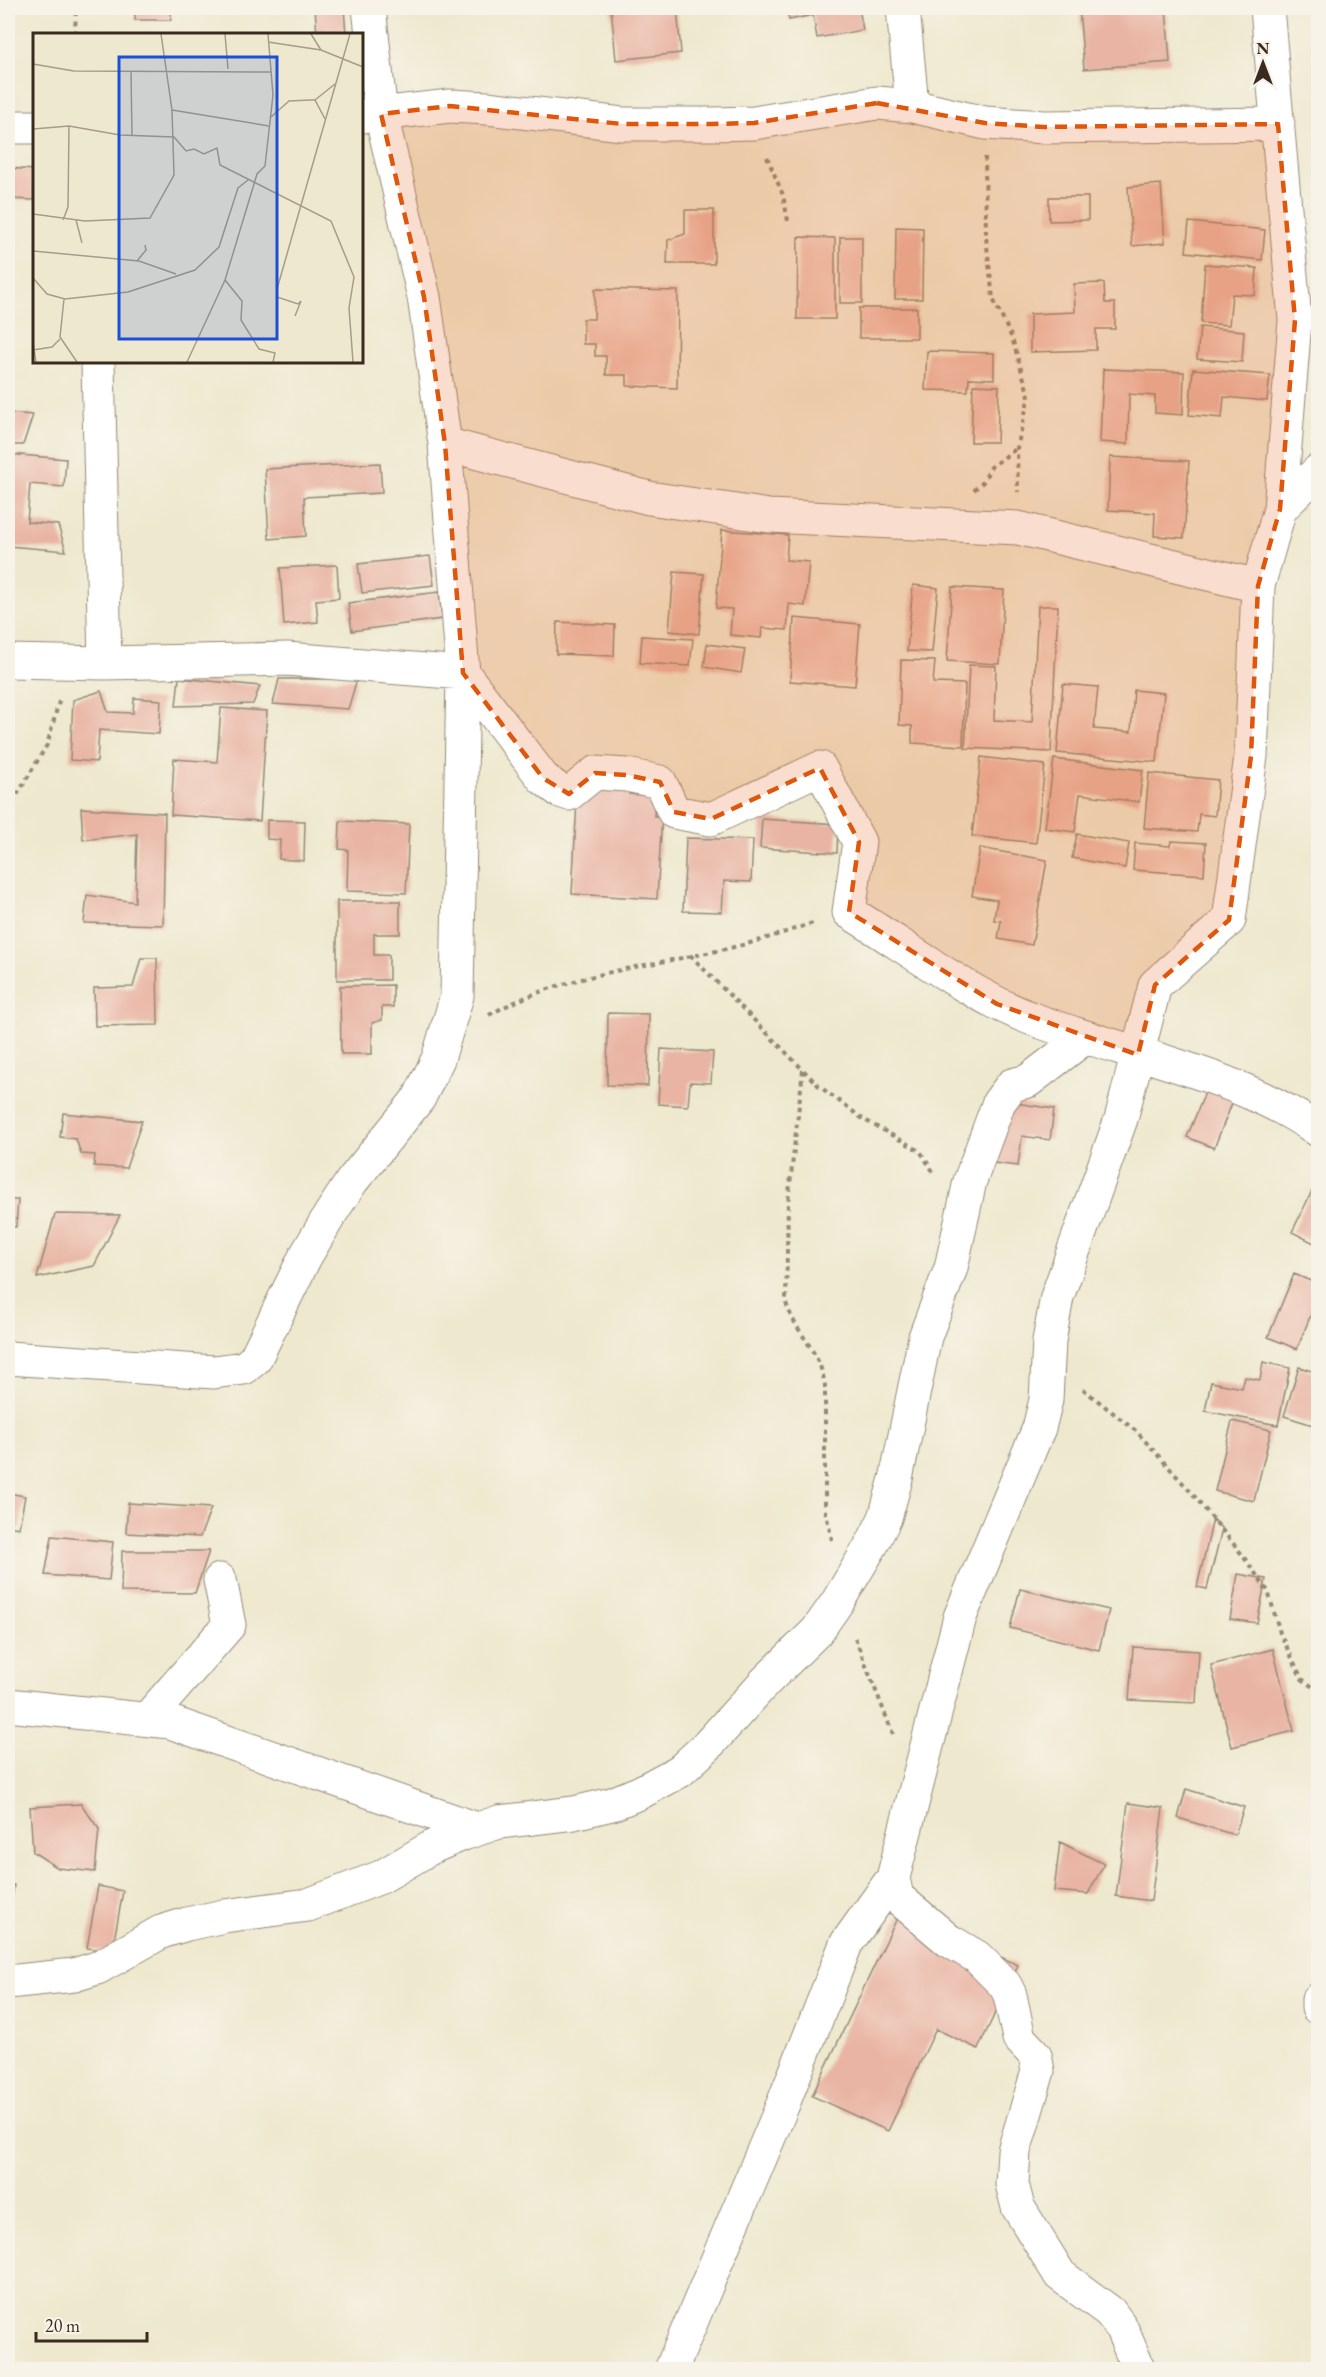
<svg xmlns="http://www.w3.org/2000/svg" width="1326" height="2377" font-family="'EB Garamond',serif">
<rect width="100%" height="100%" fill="#f7f3e8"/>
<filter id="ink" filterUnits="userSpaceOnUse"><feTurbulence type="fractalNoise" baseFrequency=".0167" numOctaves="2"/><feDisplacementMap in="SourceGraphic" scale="12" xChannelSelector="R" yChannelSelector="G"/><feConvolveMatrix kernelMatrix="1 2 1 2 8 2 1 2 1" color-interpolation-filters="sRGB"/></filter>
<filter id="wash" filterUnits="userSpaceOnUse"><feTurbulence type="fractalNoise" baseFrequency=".008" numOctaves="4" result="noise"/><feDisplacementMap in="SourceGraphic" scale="24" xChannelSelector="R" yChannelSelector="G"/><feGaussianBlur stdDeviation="1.35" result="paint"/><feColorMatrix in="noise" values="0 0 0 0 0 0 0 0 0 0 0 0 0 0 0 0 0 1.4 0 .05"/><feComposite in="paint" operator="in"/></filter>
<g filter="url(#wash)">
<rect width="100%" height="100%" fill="#eee8ce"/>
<g id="blocks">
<path fill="#e9b4a3" d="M135 8H171V20H135Z
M315 8H344L346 34H317Z
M611 8H677L681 53 616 60Z
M787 8H859L863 30 817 38 813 15 789 20Z
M1079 8H1166L1170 62 1084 69Z
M8 168 34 170V200L8 199Z
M1161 184 1165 243 1132 246 1128 187Z
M1049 197H1088V220L1049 221Z
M685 210H714V264H667L668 240 685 234Z
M1189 222 1265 230 1262 260 1186 252Z
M896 227 923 228 922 299H895Z
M798 237 835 238V319H797Z
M840 237H862V303H840Z
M1205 264 1257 268 1255 295 1232 294 1229 325 1201 323Z
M1104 283 1105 303H1115V329H1096V350L1030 352V314L1075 312 1074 284Z
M595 289 678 291 677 388 627 386V375H606V356H595V344H583V319H594Z
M859 308H917V338H859Z
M1200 327 1244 331 1242 362 1197 359Z
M927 351 994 353V379L969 378 968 391 925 390Z
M1103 369 1184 372 1183 415 1155 413V396L1129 394 1128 444 1100 442Z
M1193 369 1270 375 1267 401 1224 397 1222 418 1189 415Z
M973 385 999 386 997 442H971Z
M8 413 33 415 23 445H8Z
M8 454 66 459 64 487 30 484 27 522 58 525 66 551 8 546Z
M1110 457 1189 461 1184 538 1154 536 1155 513 1108 510Z
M380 463 382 493 304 497 306 536 269 539 265 469Z
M722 530 788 535 786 560 809 562 805 606 789 604 787 630 762 628 761 638 730 635 732 609 716 608Z
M430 556 434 585 362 593 358 564Z
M337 565 339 598 316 600 318 622 284 625 280 568Z
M674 572 704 574 699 634 669 631Z
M913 585 938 588 932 652 907 651Z
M952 587 1004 590 1000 664 947 661Z
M439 592 442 619 352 631 348 603Z
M1038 606H1058L1051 752 965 748 969 665 996 666 994 720 1032 722Z
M794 618 860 624 855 686 790 681Z
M557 622 615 625 614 656 556 654Z
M642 636 693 639 690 666 640 663Z
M707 644 745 649 741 673 704 667Z
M901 660 935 661 933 683 965 684 963 746 912 743V726L899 725Z
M179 678 260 686 253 704 176 706Z
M279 679H357L348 709 273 704Z
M1063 684 1098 687 1094 729 1131 732 1134 690 1164 693 1157 762 1057 753Z
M101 691 108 712 133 713 134 698 161 700 159 734 99 730 97 762 70 760 73 700Z
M221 708 267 711 260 821 171 815 174 759 217 762Z
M981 757 1045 765 1036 843 972 836Z
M1054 759 1143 770 1139 802 1080 794 1075 832 1045 828Z
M1149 773 1218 780 1215 816 1199 814 1197 832 1144 828Z
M589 784 629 786V794L655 796 654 816H662L657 899 572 894 577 800H588Z
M81 808 165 813 163 925 84 923 87 895 135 902 137 834 83 840Z
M762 819 838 824 837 853 760 848Z
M267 820 305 821 304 861 279 859 280 840 267 839Z
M340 821 409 824 406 893 347 891 348 850 339 849Z
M1077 834 1129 843 1125 868 1072 858Z
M686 838 753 840 751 882 724 881 722 912 683 911Z
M1171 841 1206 843 1204 875 1133 870 1135 843 1170 846Z
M980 848 1047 860 1032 945 998 939 1001 921 994 920 997 900 972 896Z
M337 901H400V934H374V955H389V980H337Z
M141 958H157L158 1025 95 1026 94 988 133 987Z
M393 985V1007H382V1020L372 1023V1054H341L340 986Z
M608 1013 649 1014 648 1086 607 1085Z
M661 1049 713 1052 711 1083 690 1082 688 1106 658 1104Z
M1206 1090 1233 1101 1214 1148 1187 1137Z
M1003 1101 1054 1109 1050 1140 1022 1136 1018 1166 994 1163Z
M63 1113 142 1121 126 1168 94 1166 95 1155 81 1154 76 1139 60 1137Z
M1313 1189 1318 1192V1245L1292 1232Z
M8 1200H18L16 1227 8 1226Z
M55 1214 120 1215 94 1266 37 1278Z
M1294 1274 1318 1284V1297L1297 1349 1268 1337Z
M1263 1362 1290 1368 1278 1425 1205 1411 1211 1382 1242 1388 1245 1377 1260 1380Z
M1299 1367 1318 1373V1409L1313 1425 1284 1416Z
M1232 1421 1271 1430 1254 1501 1215 1491Z
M8 1493 25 1496 19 1528 8 1526Z
M128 1503 211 1508 200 1537 126 1533Z
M1213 1519 1222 1529 1207 1589 1197 1587Z
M52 1536 113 1542 109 1580 45 1575Z
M122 1551H209L195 1593 121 1592Z
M1238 1574 1266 1579 1257 1623 1230 1619Z
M1020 1589 1109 1610 1099 1650 1010 1628Z
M1133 1647 1199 1651 1196 1703 1129 1700Z
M1273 1649 1294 1731 1232 1747 1211 1665Z
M1186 1789 1244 1807 1235 1835 1178 1818Z
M1128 1803 1163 1808 1151 1901 1116 1896Z
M81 1804 99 1829 95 1872 58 1868 33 1852 30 1807Z
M1060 1842 1104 1864 1088 1894 1054 1891Z
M8 1884 14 1885 9 1920H8Z
M98 1886 123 1891 112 1952 87 1948Z
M901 1910 1018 1965 978 2049 936 2029 888 2131 812 2096Z"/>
</g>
</g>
<g filter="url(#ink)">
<use href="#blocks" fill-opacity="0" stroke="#948976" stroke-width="1.5"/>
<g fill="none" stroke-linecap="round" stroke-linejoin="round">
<defs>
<path id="minor" d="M903 8 912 106
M362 116 450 106 487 108 622 124H711L754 123 877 103 912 106 985 123 1044 127 1278 124
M8 127H34
M98 362 105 663
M445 444 649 498 769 516 1018 528 1258 586
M1280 509 1318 471
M8 661 105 663 287 659 463 673 543 778 560 791 569 794 595 773 627 775 660 782 674 812 711 819 820 768 859 842 849 912C905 946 970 995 1030 1018 1125 1054 1234 1072 1318 1130
M8 1358 214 1372 244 1368 255 1359 305 1257 331 1213 352 1181 419 1098 438 1059 457 996 463 673 445 444 424 297 381 114 369 8
M8 1705 170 1722 477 1829
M147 1719 229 1625 220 1580
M8 1982 74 1975 97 1968 161 1932 187 1924 224 1916 308 1905 381 1877 432 1847 463 1834 499 1822 574 1813 612 1804 641 1792 680 1771 707 1746 764 1683 817 1631 838 1601 872 1544 885 1518 896 1479 925 1337 951 1268 970 1181 999 1102 1012 1085 1028 1081 1084 1038
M1318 2000V2008
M671 2370 783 2104 846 1944 893 1878
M1139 2370 1121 2327 1110 2312 1060 2275 1018 2207 1012 2184 1014 2151 1038 2071 1035 2055 1019 2038 1010 1995 1005 1985 977 1957 948 1940 897 1897 893 1878 960 1617 1039 1428 1046 1400 1049 1341 1057 1297 1121 1119 1155 985 1229 920 1251 756 1258 586 1280 509 1295 320 1267 8"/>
</defs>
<use href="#minor" stroke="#948976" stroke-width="35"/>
<path stroke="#948976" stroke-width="4" stroke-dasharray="4.5 4.5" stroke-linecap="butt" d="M75 34 76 8
M767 157 783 195 788 221
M985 157 986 237 993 299 1012 338 1029 396 1017 448 1018 492
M974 490 983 482 991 467 1017 448
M8 810 47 745 60 698
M690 955 819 1086 863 1119 920 1151 934 1173
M489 1015C569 970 663 966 750 943 772 937 794 929 816 922
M803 1070 788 1202 786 1303C797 1336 820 1349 825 1386V1510L832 1540
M1083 1389 1136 1431 1191 1492 1240 1552 1268 1591 1280 1633 1302 1679 1318 1691
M855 1638 893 1734"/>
<use href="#minor" stroke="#fff" stroke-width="33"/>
</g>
</g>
<path fill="#df570d" fill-opacity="0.2" stroke="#df570d" stroke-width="4.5" stroke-dasharray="12 8" stroke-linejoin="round" d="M877 103 985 123 1044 127 1278 124 1295 320 1280 509 1258 586 1251 756 1229 920 1155 985 1138 1055 997 1004 849 912 859 842 820 768 711 819 674 812 660 782 627 775 595 773 569 794 543 778 463 673 445 444 424 297 381 114 450 106 622 124H711L754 123Z"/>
<g transform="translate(33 33)">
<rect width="330" height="330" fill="#eee8ce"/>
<path fill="none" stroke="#a69c88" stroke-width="1.5" d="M192 1 195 36M235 1 240 62 232 133 224 141 192 247 209 268 208 287 226 316 242 320 240 329M278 1 288 17M235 9 288 17 330 34M0 31 41 38 238 39M98 39 99 103M282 67 302 51M139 77 236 93M238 84 256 68 277 67H282L292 86M0 96 36 93 87 102 141 104 153 118 161 116 171 121 184 115 187 132 298 188 321 244 316 275 320 329M0 181 52 188 117 185 141 142 139 77 128 1M30 187 35 174 36 93M43 187 49 210M0 218 106 228 143 241M104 228 113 217 112 212M0 245 14 261 32 266 95 259 162 237 186 214 205 155 215 147M0 260V300M31 266 27 304 44 329M262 283 268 268 265 271 244 264V256L317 1M0 309 3 329M0 317 19 314 27 306M154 329 192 247"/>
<path fill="#1d4ed8" fill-opacity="0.15" stroke="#1d4ed8" stroke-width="3" d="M86 24H244V306H86Z"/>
<rect width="330" height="330" fill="none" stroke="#3b2a1e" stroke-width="3"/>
</g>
<rect width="1326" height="2377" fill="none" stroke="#f7f3e8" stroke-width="30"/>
<g transform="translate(1263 63)" stroke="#f7f3e8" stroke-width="4.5" paint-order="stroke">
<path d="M0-4.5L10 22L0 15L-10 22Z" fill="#3b2a1e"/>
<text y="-9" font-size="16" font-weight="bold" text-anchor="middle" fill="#3b2a1e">N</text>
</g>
<path d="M36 2332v9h111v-9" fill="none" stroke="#3b2a1e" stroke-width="3"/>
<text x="45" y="2332" font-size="18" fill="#3b2a1e" stroke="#f7f3e8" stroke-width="4.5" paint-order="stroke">20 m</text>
</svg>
